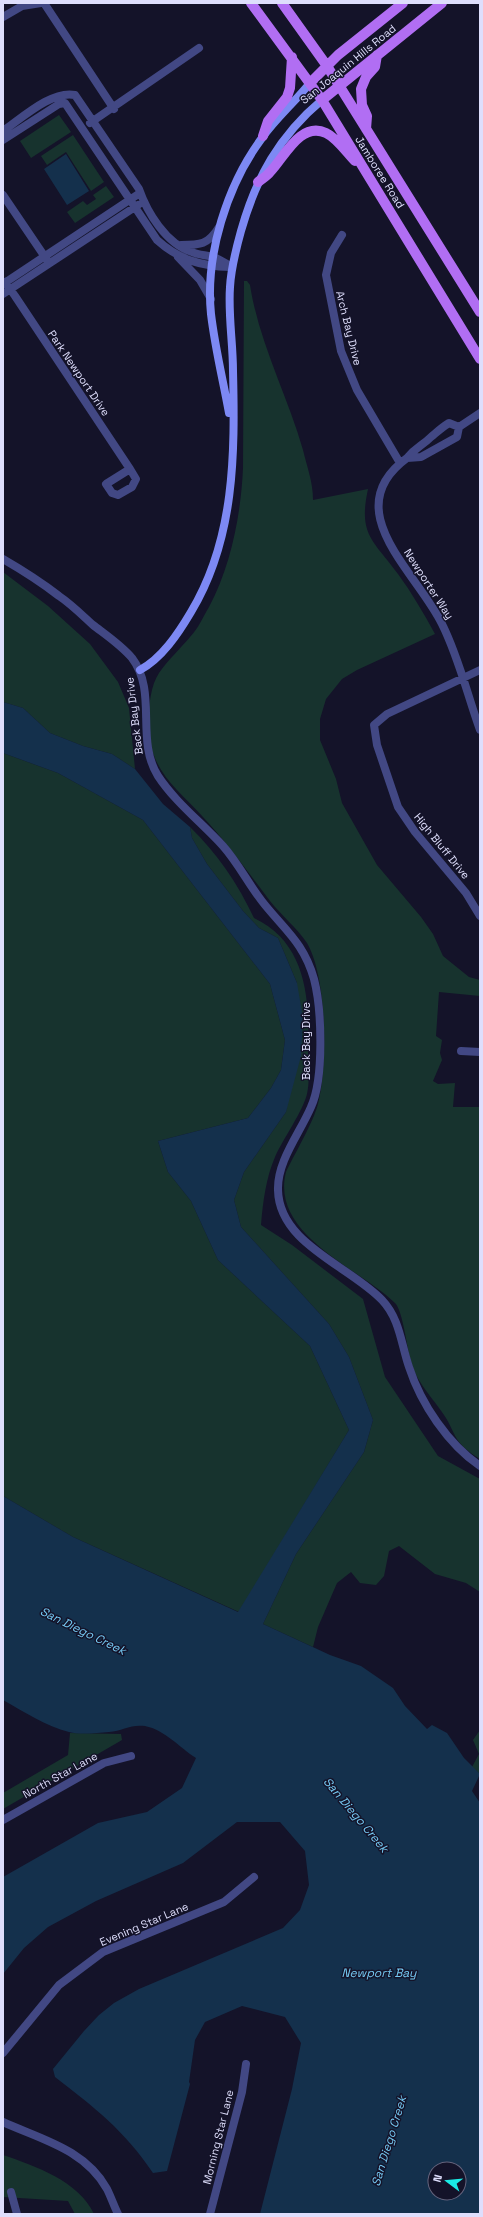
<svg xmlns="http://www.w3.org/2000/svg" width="483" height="2217" font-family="'Space Grotesk',sans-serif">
<rect width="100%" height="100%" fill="#141329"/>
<path fill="#17332e" d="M59 115 71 132 31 158 20 141Z
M73 135 104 182 91 191 66 152 47 165 41 156Z
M106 186 114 197 75 223 67 212 83 201 87 205 96 199 93 195Z
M244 281H247L250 285C259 343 287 394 303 450 307 467 313 482 313 500L368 489C358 535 373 540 398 574 412 593 424 614 435 634L357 670 342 679 326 699 320 719V740L336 779 342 803 377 865 421 917 433 934 443 956 469 977 480 980V996L439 992 436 1036 442 1040 440 1053 442 1060 433 1081 438 1084 455 1083 453 1107H480V1459C473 1455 464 1448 459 1442 453 1434 450 1423 444 1415 433 1398 416 1382 411 1361 407 1349 403 1311 395 1303 359 1268 270 1235 286 1172 295 1153 313 1123 318 1104 328 1065 327 977 307 943 297 928 281 915 270 901 248 872 228 844 203 817 178 789 152 773 149 732 148 714 149 688 159 673 168 660 180 649 190 637 198 629 203 617 209 607 231 566 241 514 243 468Z
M3 572 48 606 90 644 118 682 129 708 135 769 112 754 83 746 50 733 23 708 3 702Z
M3 753 58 773 143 820 270 984 285 1040 281 1070 271 1088 248 1118 158 1141 168 1172 191 1201 218 1260 310 1346 349 1430 239 1612 73 1537 3 1496Z
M190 827C217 853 238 884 254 918 307 943 310 1000 308 1052 308 1065 310 1081 307 1094 303 1111 283 1139 275 1157 266 1178 263 1201 261 1225L292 1245 363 1299 385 1377 438 1456 480 1479V1592L466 1583 435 1574 399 1546 389 1551 384 1576 376 1585 360 1583 351 1572 337 1583 318 1627 313 1647 263 1624 296 1554 364 1452 373 1420 349 1357 329 1324 241 1227 234 1200 244 1172 286 1112 297 983 278 938 259 928 243 911 207 864 192 838Z
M480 1730V1774L472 1767 479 1754 473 1740Z
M70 1733 121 1734 122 1740 3 1809V1793L68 1755Z
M3 2155C35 2166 79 2181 94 2214H75L68 2201 3 2197Z"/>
<path fill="#14304c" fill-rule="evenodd" d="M66 154 89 191 67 205 44 169Z
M3 702 23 708 50 733 83 746 112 754 135 769 163 804 190 827 192 838 207 864 243 911 259 928 278 938 297 983 303 1018 301 1056 286 1112 244 1172 234 1200 241 1227 329 1324 349 1357 373 1420 364 1452 296 1554 263 1624 330 1655 361 1666 393 1688 405 1706 427 1729 432 1725 447 1733 464 1758 480 1774 472 1791 480 1803V2214H260L292 2089 301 2043 285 2017 242 2006 205 2022 195 2040 189 2082 190 2084 167 2171 153 2173C124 2130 95 2108 55 2077L53 2069 84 2031 99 2015 114 2003 139 1989 283 1928 300 1910 309 1885 305 1851 280 1822H237L183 1863 96 1901 48 1927 24 1948 3 1974V1877L98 1823 147 1812 182 1788 196 1758C180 1748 165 1730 145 1726 131 1724 122 1731 109 1732 97 1733 80 1735 69 1732 46 1726 24 1712 3 1700V1496L73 1537 238 1612 349 1430 310 1346 218 1260 191 1201 168 1172 158 1141 248 1118 271 1088 281 1070 285 1040 270 984 143 820 58 773 3 753ZM435 2169H459V2193H435Z"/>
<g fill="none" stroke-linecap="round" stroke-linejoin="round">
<path stroke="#424884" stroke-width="8" d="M44 3 114 109
M3 17 22 6 41 3
M90 123 199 48
M3 131C22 118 52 90 75 95L139 189C147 212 166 244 192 252 198 255 206 255 213 257 220 259 226 264 232 267
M3 140 59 104 65 103 157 240C179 260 201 266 230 267
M3 195 47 260
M342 235 331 253 326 275 341 351 357 390 400 463
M181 245C200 245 208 245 219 227
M178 257 200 280 211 299
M5 282 15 296 130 469 136 479 132 487 118 495 112 493 106 484 130 469
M3 284 140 193
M3 294 138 205
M449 423 459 427 457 437 421 457 407 458C416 447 422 446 431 437 437 432 441 428 449 423Z
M459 427 480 413
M407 458C336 510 417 572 442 624 459 658 467 694 480 730
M3 559C22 570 41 582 59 596 71 604 82 615 93 625 106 635 121 645 132 658 158 692 135 740 158 776 175 802 202 823 223 846 239 864 250 887 265 905 287 932 304 944 314 979 322 1010 324 1079 311 1107 300 1133 277 1161 278 1190 279 1244 350 1266 382 1300 400 1319 401 1344 409 1367 421 1404 448 1444 480 1466
M480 670 387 714 374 725 377 745 398 807 415 832 466 893 480 916
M461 1051 480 1052
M3 1820 104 1763 131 1756
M3 2053 59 1985 103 1952 224 1902 254 1877
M3 2122C40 2139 85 2149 107 2189 111 2197 114 2206 118 2214
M11 2192 17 2214
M210 2214 242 2092 246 2064"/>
<path stroke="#7d89f4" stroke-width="8" d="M229 413C223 380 215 348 211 314 205 255 227 185 262 138 276 118 295 102 310 83
M140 670C162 658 178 634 191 612 235 539 235 454 233 371 233 343 228 315 230 287 231 268 236 249 241 231 256 178 279 136 322 100"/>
<path stroke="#b16ef3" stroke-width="10" d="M251 3 322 100 480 359
M282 3 327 66 480 312
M310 83 338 55 403 3
M322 100 442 3
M366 129 367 116 362 105 361 89 366 77 375 67 377 55
M263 136 268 121 287 97 290 88 292 57
M258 182C262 179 267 176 270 172 284 158 300 121 326 133 337 138 347 153 355 161"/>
</g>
<g text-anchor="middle" stroke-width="3" stroke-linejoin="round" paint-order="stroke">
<g font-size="11" fill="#dedefc" stroke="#141329">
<text transform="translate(348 64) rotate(-39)" y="4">San Joaquin Hills Road</text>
<text transform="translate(380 172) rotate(58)" y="4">Jamboree Road</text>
<text transform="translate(349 328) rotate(76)" y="4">Arch Bay Drive</text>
<text transform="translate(79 373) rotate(56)" y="4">Park Newport Drive</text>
<text transform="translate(429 584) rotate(57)" y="4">Newporter Way</text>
<text transform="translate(134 716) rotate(-97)" y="4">Back Bay Drive</text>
<text transform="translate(442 846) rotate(51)" y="4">High Bluff Drive</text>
<text transform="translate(306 1041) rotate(-90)" y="4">Back Bay Drive</text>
<text transform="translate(60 1775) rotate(-29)" y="4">North Star Lane</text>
<text transform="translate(144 1924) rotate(-23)" y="4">Evening Star Lane</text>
<text transform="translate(218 2137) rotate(-76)" y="4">Morning Star Lane</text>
</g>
<g font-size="12" font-style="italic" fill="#75c9f3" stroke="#141329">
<text transform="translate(83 1631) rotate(26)" y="4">San Diego Creek</text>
<text transform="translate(356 1815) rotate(50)" y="4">San Diego Creek</text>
<text x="379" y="1977">Newport Bay</text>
<text transform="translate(389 2141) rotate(-73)" y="4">San Diego Creek</text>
</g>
</g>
<rect width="483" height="2217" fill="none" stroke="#dedefc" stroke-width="8"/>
<g transform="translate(447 2181) rotate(286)"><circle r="19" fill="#141329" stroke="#65647d"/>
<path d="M0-3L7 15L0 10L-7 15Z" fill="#1aece6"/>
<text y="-6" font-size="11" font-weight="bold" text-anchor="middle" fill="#dedefc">N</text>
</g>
</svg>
